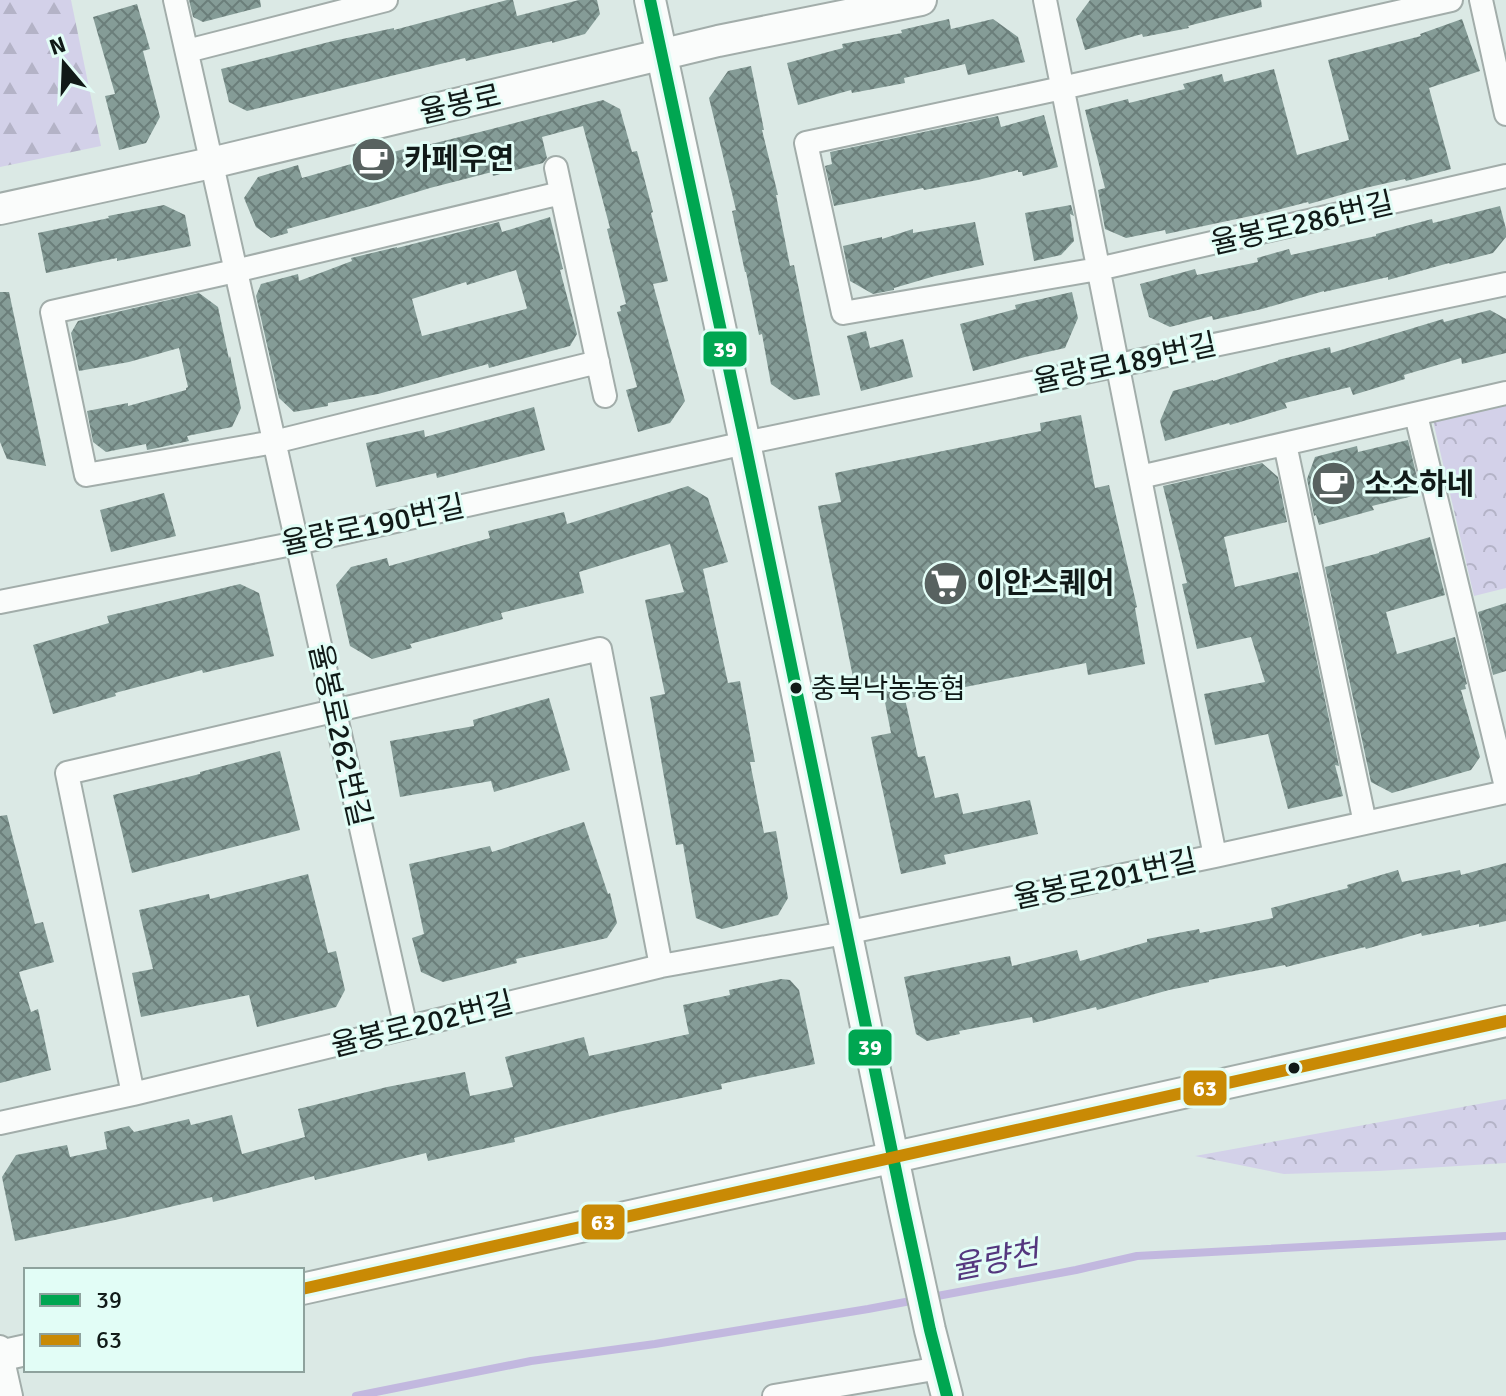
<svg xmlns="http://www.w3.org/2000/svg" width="1506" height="1396" font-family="Signika,'Noto Sans KR',sans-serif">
<defs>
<pattern id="forest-firs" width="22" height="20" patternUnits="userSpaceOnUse" patternTransform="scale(2)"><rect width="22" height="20" fill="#d3d1e9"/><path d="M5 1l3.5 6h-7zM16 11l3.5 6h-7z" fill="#b4b3c7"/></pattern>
<pattern id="park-crowns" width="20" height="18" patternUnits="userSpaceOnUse" patternTransform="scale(2)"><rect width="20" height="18" fill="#d3d1e9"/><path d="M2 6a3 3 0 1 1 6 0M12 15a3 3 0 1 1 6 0" fill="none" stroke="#b4b3c7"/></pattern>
<pattern id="building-cross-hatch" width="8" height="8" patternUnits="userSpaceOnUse" patternTransform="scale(2)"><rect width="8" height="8" fill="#859c97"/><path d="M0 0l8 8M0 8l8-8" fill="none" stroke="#6b7e7a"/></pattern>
</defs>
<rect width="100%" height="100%" fill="#dbe9e5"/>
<path fill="url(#forest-firs)" d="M0 0H71L101 146 0 167Z"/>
<path fill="url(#park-crowns)" d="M1506 404V588L1474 596 1433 421Z
M1506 1099V1163L1378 1171 1284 1174 1195 1156Z"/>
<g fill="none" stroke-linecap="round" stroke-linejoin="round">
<path stroke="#c2b8df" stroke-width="8" d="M356 1396 531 1361 655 1344 868 1309 1076 1270 1137 1256 1506 1236"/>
</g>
<path fill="url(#building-cross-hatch)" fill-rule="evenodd" d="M189 0H260L261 7 203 22 193 17Z
M507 0H513L517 16 579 0H597L600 14 585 34 552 43V41L466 61 465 58 247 111 229 102 221 69 333 41 394 28V30Z
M1090 0H1261L1262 7 1188 26 1189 28 1143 37 1142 34 1085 50 1076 19Z
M137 4 150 49 143 51 160 117 146 143 119 150 105 96 115 94 93 17Z
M949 19 951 29 993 19 1018 37 1025 62 968 75 965 64 904 78 905 83 852 93 851 90 798 105 787 63 843 48 842 44 902 33 901 30Z
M1462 19 1480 71 1429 88 1451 169 1406 181 1405 179 1365 188 1309 204 1308 202 1265 213 1166 234 1165 230 1126 238 1105 229 1098 190 1105 188 1085 110 1128 99 1129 103 1185 89 1183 84 1222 74 1224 82 1274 69 1297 155 1349 140 1328 60 1421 36 1420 34Z
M751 66 764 130H762L778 195H776L790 266 794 265 820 395 794 400 771 384 762 334 759 335 746 272H745L732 211 736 210 709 98 728 71Z
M603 100 620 109 632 152 637 151 653 212 651 213 668 281 653 284 685 401 670 423 638 432 626 390 637 387 617 312 621 311 620 306 626 304 607 229 610 228 583 126 542 137 547 158 543 163 493 176 492 172 430 188 374 205 287 229 288 233 271 238 256 227 244 198 258 177 298 165 302 178 418 145 419 147 476 133Z
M1044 115 1058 167 1023 176 1022 172H1018V170L978 180 924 190 923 188 834 206 825 166 832 164 830 152 998 116 1001 127Z
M164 205 185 215 191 246 117 261V258L46 273 38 233 109 218 108 216Z
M1071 205 1074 216 1070 214 1074 241 1061 255 1034 261 1025 213Z
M1500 206 1506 229V237L1493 253 1450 264 1449 263 1388 280V277L1324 292V291L1262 309 1213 320 1212 316 1170 327 1149 317 1140 284 1195 269 1197 275 1258 262 1257 258 1289 249 1291 255 1376 236V234L1432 219 1433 223Z
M550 217 563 269 560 270 577 334 570 346 489 368 488 364 378 394 328 403V406L294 412 279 398 256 296 261 284 298 274 299 281 352 261 351 258 397 247V248L499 222 502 232ZM516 270 527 308 526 309 422 336 412 299 466 282 467 285Z
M975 222 984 265 935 276 894 288V290L873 294 850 281 843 246 882 237V239L913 229V233Z
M0 292H9L46 466 7 459 0 442Z
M1072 292 1078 318 1065 348 1025 357 973 371 960 324 1016 309 1015 305Z
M199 293 218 307 229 359 230 356 241 408 232 427 187 436 189 441 162 447 147 450 146 444 106 452 93 442 87 411 128 403V406L186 390V388L188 387 179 348 129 362 79 371 71 333 78 321Z
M1490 310 1506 319V353L1462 364 1461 358 1404 375 1405 379 1353 395 1350 387 1285 403 1287 408 1230 425 1229 423 1165 441 1160 421 1173 391 1213 380V381L1278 361V360L1330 347 1331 353 1443 319 1444 322Z
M866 331 870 348 903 339 913 377 861 391 847 336Z
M534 407 545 450 437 478 436 473 376 487 366 443 424 430 425 437Z
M1081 415 1095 488 1109 485 1137 607 1135 608 1145 664 1088 675 1086 663 905 699 918 757 925 756 935 798 958 793 963 814 1030 800 1038 834 944 855 946 864 901 874 871 737 891 733 881 682 855 687 818 506 841 502 835 473 1041 431 1040 423Z
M1408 440 1421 494 1372 506 1374 510 1319 525 1316 515 1314 516 1307 479 1315 457 1357 446 1358 452Z
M1262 463 1278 477 1287 522 1224 537 1235 587 1298 572 1339 766 1335 765 1343 796 1288 809 1268 734 1215 745 1204 694 1265 682 1251 637 1197 649 1182 584 1187 583 1163 486Z
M688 486 708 498 728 562 703 569 728 683 740 681 755 762H750L764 833 776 831 788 898 778 915 722 929 696 918 683 844 676 845 650 697 665 694 645 600 684 592 670 544 579 572 584 593 501 613 503 619 410 644 412 648 372 659 350 646 336 585 351 567 387 558 389 566 490 538 488 531 564 512 567 524Z
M164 493 176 536 111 552 100 510Z
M1430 537 1445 595 1386 612 1397 654 1455 637 1467 684 1465 685 1466 689 1461 690 1480 757 1471 770 1392 793 1371 782 1325 567 1379 553V552Z
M240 584 259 593 274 656 203 673 202 670 115 693 116 696 53 714 33 645 109 623 107 616Z
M1506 603V671L1493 675 1478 612Z
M549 698 570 770 494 792 491 781 400 797 390 741 474 726 473 720Z
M280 751 300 830 132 873 113 795 200 774V772Z
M7 815 35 924 43 922 54 962 19 972 31 1012 38 1009 51 1070 0 1083V816Z
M584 822 608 894 610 893 617 923 607 938 516 959 517 963 443 982 421 972 412 938 424 934 409 864 490 846 492 852Z
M1506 863V921L1479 927V924L1422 936 1421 933 1366 949 1365 947 1286 967 1285 965 1209 980V982L1169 990 1097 1010 1096 1007 1033 1023 1032 1017 959 1031 960 1034 927 1041 916 1034 904 977 1010 956 1012 966 1077 950 1080 961 1147 942V939L1199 929 1200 933 1273 918 1271 908 1348 888 1347 885 1398 870 1402 882 1460 870 1461 875Z
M308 874 328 953 336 951 345 990 336 1007 257 1027 249 995 141 1017 132 973 153 969 139 910 209 894 210 899Z
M781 979 790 980 799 990 815 1064 721 1084 722 1089 618 1112 514 1138 515 1142 428 1161 426 1153 315 1180 314 1176 213 1202 212 1197 115 1220 15 1241 2 1177 16 1155 67 1145 70 1157 107 1149 104 1132 129 1126 134 1132 189 1119 191 1125 232 1115 242 1154 305 1137 298 1109 387 1087 465 1072 470 1096 513 1087 505 1057 584 1037 589 1056 689 1034 683 1005 730 995 729 990Z"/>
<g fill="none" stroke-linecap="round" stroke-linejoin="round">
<defs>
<path id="street" d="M175 0 406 1028
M1045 0 1215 856
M1451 0 1062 88 806 143 843 313 1098 269 1506 176
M1481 0 1506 114
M187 51 386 0
M556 168 605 396
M561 193 235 271 52 312 86 475 274 442 598 362
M1416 415 1506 787
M1285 444 1365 823
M1140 477 1506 393
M0 602 297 543 745 443 1506 284
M133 1094 67 773 600 649 661 966
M0 1123 133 1094 661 966 845 933 1215 856 1506 792
M0 1347 11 1396
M774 1396 940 1368"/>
<path id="secondary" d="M650 0 745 443 904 1210 930 1330 947 1396
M0 209 211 163 718 41 921 0
M302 1289 1506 1021
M0 1356 26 1350"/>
</defs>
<use href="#street" stroke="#a2adaa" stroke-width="26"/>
<use href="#secondary" stroke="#a2adaa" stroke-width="34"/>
<use href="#street" stroke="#fafcfb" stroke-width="22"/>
<use href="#secondary" stroke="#fafcfb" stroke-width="30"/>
<defs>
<path id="bus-1" d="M650 0 745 443 904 1210 930 1330 947 1396"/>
<path id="bus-2" d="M302 1289 1506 1021"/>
</defs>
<use href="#bus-1" stroke="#e2fdf6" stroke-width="18"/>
<use href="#bus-2" stroke="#e2fdf6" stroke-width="18"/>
<use href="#bus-1" stroke="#00a651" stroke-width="12"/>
<use href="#bus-2" stroke="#c98a05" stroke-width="12"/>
</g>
<defs>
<symbol id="cafe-disc" viewBox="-11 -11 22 22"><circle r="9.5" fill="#586260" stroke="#e2fdf6"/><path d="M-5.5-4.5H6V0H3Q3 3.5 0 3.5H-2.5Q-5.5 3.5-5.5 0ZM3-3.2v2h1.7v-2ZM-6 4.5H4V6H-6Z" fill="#fff"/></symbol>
<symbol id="supermarket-disc" viewBox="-11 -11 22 22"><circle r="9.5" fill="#586260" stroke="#e2fdf6"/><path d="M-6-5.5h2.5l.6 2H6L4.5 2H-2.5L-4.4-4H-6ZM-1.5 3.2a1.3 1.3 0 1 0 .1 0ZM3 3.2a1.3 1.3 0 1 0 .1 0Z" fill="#fff"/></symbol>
</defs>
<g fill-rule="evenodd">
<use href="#cafe-disc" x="348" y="134" width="51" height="51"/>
<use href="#cafe-disc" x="1308" y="458" width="51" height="51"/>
<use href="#supermarket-disc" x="920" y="558" width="51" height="51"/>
</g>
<g fill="#111a18" stroke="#e2fdf6" stroke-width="3">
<circle cx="796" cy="688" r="7"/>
<circle cx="1294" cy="1068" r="7"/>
</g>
<g text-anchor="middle" stroke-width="6" stroke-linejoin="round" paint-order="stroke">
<g font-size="28" fill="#111a18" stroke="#e2fdf6" text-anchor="start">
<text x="811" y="698">충북낙농농협</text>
</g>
<g font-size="30" fill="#111a18" stroke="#e2fdf6">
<text transform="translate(460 104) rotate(-13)" y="10">율봉로</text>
<text transform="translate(1302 223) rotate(-13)" y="10">율봉로286번길</text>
<text transform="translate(1125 363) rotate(-12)" y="10">율량로189번길</text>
<text transform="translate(373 525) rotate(-12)" y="10">율량로190번길</text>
<text transform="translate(340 735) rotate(77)" y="10">율봉로262번길</text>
<text transform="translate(1105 879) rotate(-12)" y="10">율봉로201번길</text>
<text transform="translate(422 1024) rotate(-14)" y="10">율봉로202번길</text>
</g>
<g font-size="30" font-weight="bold" fill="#111a18" stroke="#e2fdf6" text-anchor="start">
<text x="404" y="169">카페우연</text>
<text x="1364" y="494">소소하네</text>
<text x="976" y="593">이안스퀘어</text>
</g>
<g font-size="32" font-style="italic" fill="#54377e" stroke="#e2fdf6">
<text transform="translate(995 1260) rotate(-11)" y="11">율량천</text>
</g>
</g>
<g stroke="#e2fdf6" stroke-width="3">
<rect x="702" y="330" width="46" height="38" rx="8" fill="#00a651"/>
<rect x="847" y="1028" width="46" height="39" rx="8" fill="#00a651"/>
<rect x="1182" y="1069" width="46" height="38" rx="8" fill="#c98a05"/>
<rect x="580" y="1203" width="46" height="38" rx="8" fill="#c98a05"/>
</g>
<g font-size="22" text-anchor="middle" font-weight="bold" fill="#fff">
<text x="725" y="357">39</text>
<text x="870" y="1055">39</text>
<text x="1205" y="1096">63</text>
<text x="603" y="1230">63</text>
</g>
<rect x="24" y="1268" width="280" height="104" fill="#e2fdf6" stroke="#8ea29d" stroke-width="2"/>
<rect x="40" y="1294" width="40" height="12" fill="#00a651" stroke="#8ea29d" stroke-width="2"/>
<text x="96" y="1308" font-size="24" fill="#111a18">39</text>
<rect x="40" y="1334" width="40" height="12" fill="#c98a05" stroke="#8ea29d" stroke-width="2"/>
<text x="96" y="1348" font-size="24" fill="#111a18">63</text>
<g transform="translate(64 64) rotate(341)" stroke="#e2fdf6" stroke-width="6" paint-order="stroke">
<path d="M0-6L14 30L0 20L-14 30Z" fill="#111a18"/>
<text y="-12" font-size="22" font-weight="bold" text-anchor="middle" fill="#111a18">N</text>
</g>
</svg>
